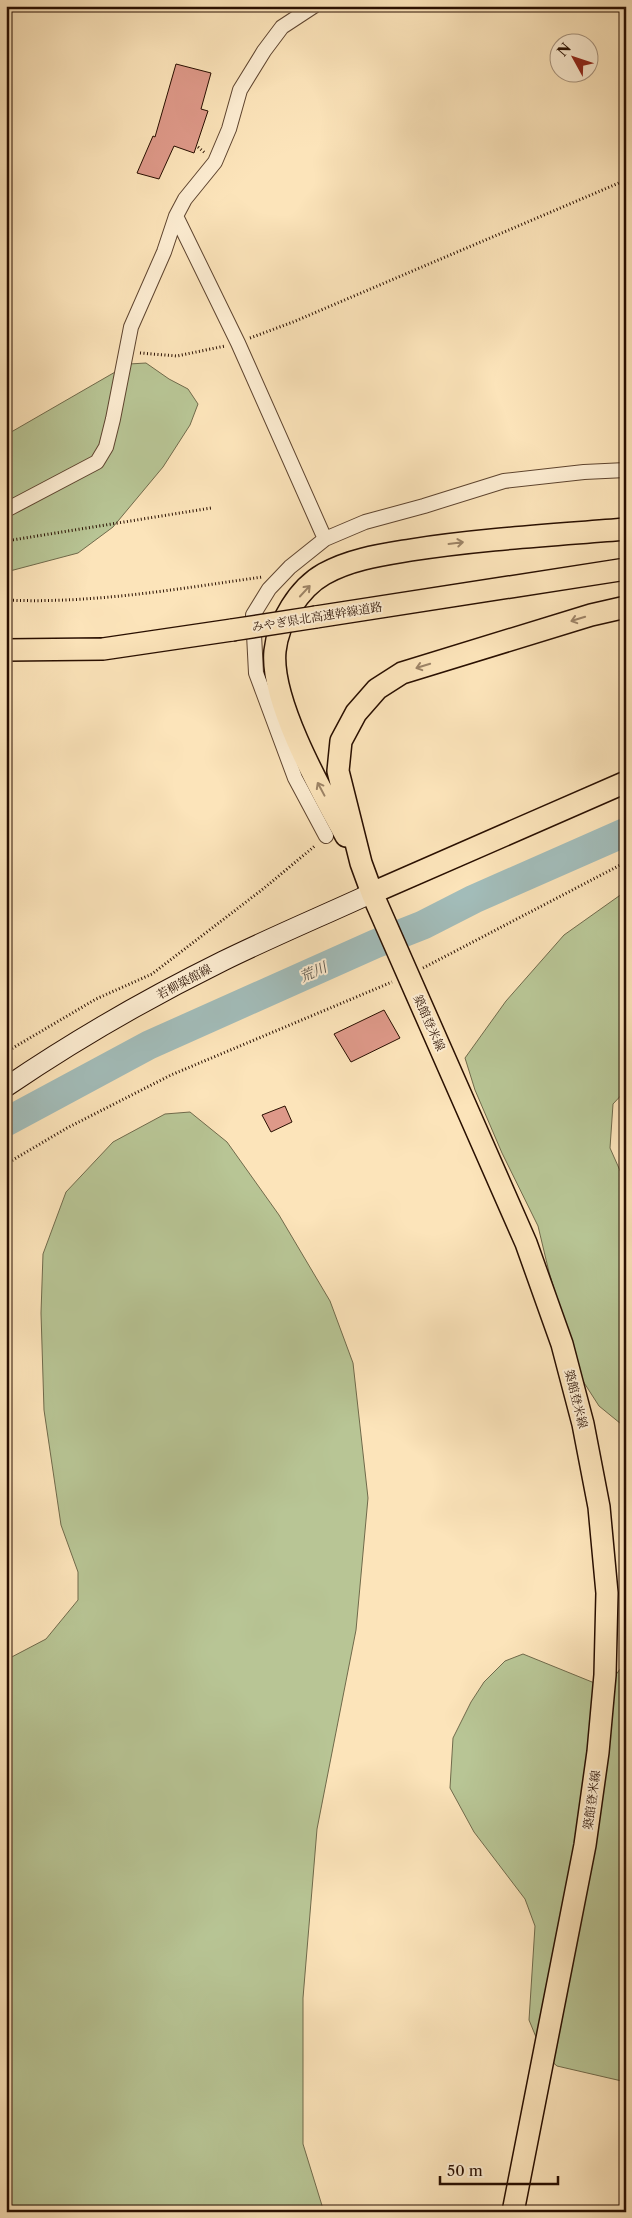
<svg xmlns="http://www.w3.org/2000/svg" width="632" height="2218" font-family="'Libre Caslon Text','Noto Serif JP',serif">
<rect width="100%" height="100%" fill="#fce4ba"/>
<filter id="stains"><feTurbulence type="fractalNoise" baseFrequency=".004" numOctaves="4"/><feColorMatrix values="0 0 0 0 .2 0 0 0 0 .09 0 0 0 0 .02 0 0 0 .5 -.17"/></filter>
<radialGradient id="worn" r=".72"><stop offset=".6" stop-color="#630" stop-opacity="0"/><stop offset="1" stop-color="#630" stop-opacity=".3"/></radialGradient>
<path fill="#b8c595" stroke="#706a4b" d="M146 363 169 379 188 389 198 404 190 425 163 467 113 527 78 553 6 572V435L129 364Z
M626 891V1090L613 1104 610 1148 626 1184V1428L599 1406 581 1378 549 1272 538 1226 502 1153 475 1090 465 1058 506 1001 564 935Z
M190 1112 227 1142 279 1215 330 1301 353 1363 368 1498 356 1630 317 1829 303 1998V2144L324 2212H6V1660L46 1639 78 1600V1572L61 1525 44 1410 41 1313 43 1254 66 1192 113 1142 165 1114Z
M523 1654 597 1684 612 1680 626 1661V2082L557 2066 543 2054 529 2020 535 1926 525 1899 474 1832 450 1788 453 1738 471 1702 484 1682 505 1661Z"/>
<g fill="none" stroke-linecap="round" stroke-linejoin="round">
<path stroke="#a2bcb9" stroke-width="29" d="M6 1122 149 1045 375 944 423 925 474 899 626 832"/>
</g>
<path fill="#de9989" stroke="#290f01" d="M176 64 211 73 201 109 208 111 194 153 174 146 159 179 137 173 153 136 155 137Z
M384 1010 400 1038 351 1062 334 1034Z
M285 1106 292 1122 271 1132 262 1115Z"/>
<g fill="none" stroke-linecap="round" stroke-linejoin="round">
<defs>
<path id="street" d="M176 216 238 343 325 539
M6 510 97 462 106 447 113 419 131 327 164 252 176 216 185 199 215 162 229 129 240 90 264 51 282 27 314 6
M326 836 295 778 256 673 253 615 269 589 290 567 325 539 365 522 424 506 504 481 584 472 626 470"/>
<path id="secondary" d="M6 1087C75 1040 148 998 223 961 272 937 322 916 372 893"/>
<path id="primary" d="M316 617 626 569
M6 650 103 649 232 630
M346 836C322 792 270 701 275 651 278 622 299 588 324 574 351 559 381 555 411 550 482 539 554 535 626 529
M372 893 626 782
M513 2212 585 1845 598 1752 605 1675 607 1593 599 1507 583 1424 562 1344 526 1243 372 893 361 863 338 771 341 741 356 713 377 689 402 673 591 615 626 607"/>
</defs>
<use href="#street" stroke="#5e442f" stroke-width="16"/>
<use href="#secondary" stroke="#290f01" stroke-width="21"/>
<use href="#primary" stroke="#290f01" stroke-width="24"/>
<path stroke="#290f01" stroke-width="3" stroke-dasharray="1 2.5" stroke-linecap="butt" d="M198 147 205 153
M250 338 293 322 626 180
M140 353 177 356 225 346
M6 541 211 508
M6 600C92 604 177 589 262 577
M423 968 626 862
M6 1052 96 999 152 974 263 889 316 845
M6 1164 67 1128 171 1075 392 982"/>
<use href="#street" stroke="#fdedd2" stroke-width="14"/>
<use href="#secondary" stroke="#fdedd2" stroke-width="19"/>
<use href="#primary" stroke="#fce4ba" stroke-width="21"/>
<defs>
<path id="primary-bridge" d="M232 630 316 617"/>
</defs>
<use href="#primary-bridge" stroke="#290f01" stroke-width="24" stroke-linecap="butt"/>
<use href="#primary-bridge" stroke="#fce4ba" stroke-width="21"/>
</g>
<defs><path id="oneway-shaft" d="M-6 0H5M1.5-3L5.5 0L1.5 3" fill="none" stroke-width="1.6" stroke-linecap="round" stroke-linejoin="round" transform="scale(1.25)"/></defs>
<g stroke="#9d8467">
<use href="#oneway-shaft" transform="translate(456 543) rotate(-7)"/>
<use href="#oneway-shaft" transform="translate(305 591) rotate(-47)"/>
<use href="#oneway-shaft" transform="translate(578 619) rotate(163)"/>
<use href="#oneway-shaft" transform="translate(423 666) rotate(163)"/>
<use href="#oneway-shaft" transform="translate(321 789) rotate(-118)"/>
</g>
<g text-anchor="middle" stroke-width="4" stroke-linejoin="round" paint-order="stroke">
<g font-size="12" fill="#290f01" stroke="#fdedd2">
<text transform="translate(317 617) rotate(-9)" y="4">みやぎ県北高速幹線道路</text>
<text transform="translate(184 982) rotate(-28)" y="4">若柳築館線</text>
<text transform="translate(429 1023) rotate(66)" y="4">築館登米線</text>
<text transform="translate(576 1399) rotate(76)" y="4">築館登米線</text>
<text transform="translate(592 1800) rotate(-82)" y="4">築館登米線</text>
</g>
<g font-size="14" font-style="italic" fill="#59544b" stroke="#fdedd2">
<text transform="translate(313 972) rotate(-24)" y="5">荒川</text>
</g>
</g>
<rect width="632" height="2218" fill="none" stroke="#fce4ba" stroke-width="25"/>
<rect x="8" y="8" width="617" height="2203" fill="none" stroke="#290f01" stroke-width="2.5"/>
<rect x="12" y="12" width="607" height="2193" fill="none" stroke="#290f01"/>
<g transform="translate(574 58) rotate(310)"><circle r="24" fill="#fdedd2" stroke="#a8947e"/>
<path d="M0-4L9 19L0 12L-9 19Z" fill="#8f2418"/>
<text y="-8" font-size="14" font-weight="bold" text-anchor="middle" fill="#290f01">N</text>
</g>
<path d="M440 2176v8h118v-8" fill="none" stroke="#290f01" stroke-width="2.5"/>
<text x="447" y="2176" font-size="15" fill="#290f01" stroke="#fdedd2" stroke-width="4" paint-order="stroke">50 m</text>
<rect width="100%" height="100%" filter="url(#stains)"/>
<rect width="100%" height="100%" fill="url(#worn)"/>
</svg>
